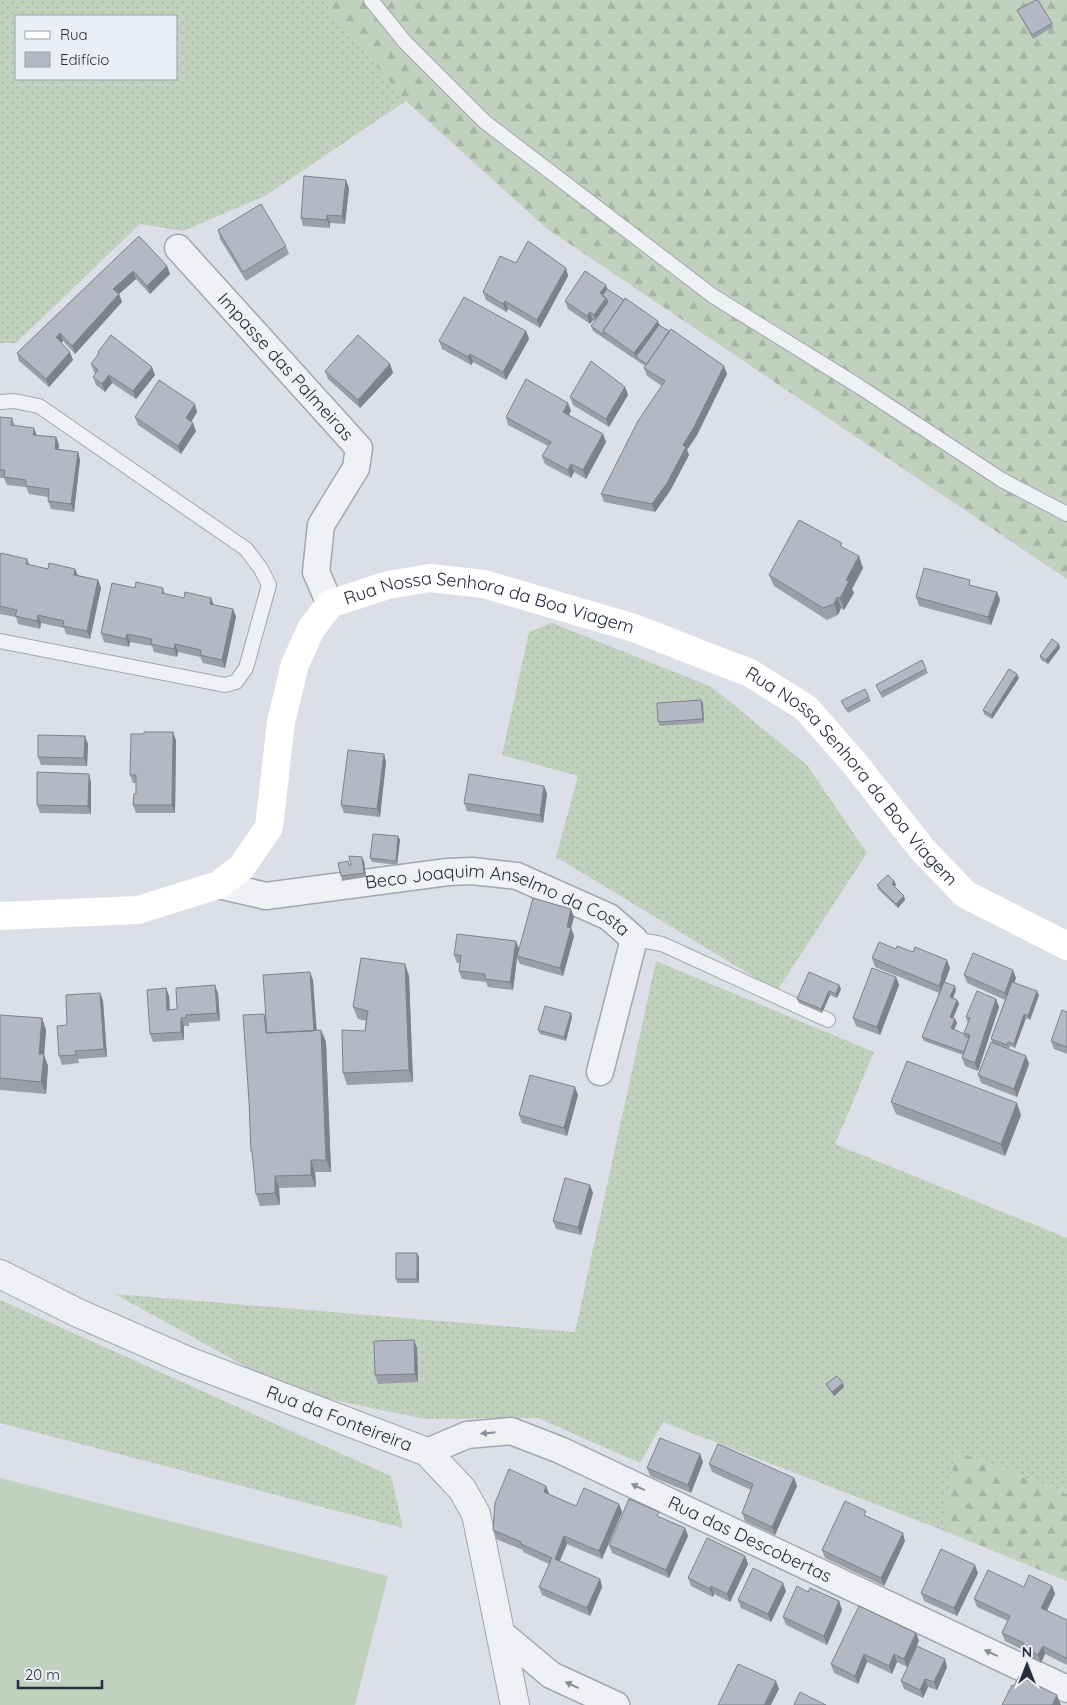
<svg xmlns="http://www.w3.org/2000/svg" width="1067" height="1705" font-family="Quicksand,sans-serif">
<defs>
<pattern id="grass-dots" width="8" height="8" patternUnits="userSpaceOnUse" patternTransform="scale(1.25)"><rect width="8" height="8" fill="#c0d1bd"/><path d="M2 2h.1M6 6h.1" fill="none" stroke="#a5b4a4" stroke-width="1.8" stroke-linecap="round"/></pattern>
<pattern id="forest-firs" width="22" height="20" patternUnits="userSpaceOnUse" patternTransform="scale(1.25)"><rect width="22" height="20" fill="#c0d1bd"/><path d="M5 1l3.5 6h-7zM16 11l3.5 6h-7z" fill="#a5b4a4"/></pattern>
</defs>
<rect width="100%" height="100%" fill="#dcdfe7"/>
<path fill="url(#grass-dots)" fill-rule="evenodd" d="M0 0H322L406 101 265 196 183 231 140 224 16 343H0ZM16 16H176V79H16Z
M552 623 712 687 807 765 867 853 777 991 556 857 578 776 502 755 529 632Z
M656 961 874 1052 835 1144 1067 1238V1494L956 1451 942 1530 663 1422 640 1463 538 1418 425 1419 290 1391 115 1294 575 1332Z
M0 1300 391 1476 403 1528 0 1423Z"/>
<path fill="url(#forest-firs)" d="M322 0H1067V579L546 228 406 101Z
M956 1451 1067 1494V1581L942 1530Z"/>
<path fill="#c0d1bd" d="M0 1478 388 1576 355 1705H0Z"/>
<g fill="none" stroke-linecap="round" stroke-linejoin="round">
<defs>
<path id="service" d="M371 0 405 42 485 122 713 296 860 387 1002 480 1067 514
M0 402 14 401 39 406 246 549 261 569 269 585 246 668 236 682 225 685 0 641
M634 939 662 944 828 1020"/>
<g id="minor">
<path id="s1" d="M178 248 359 448 356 468 321 525 316 572 330 604"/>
<path id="s2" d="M218 885 266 896 448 872 472 871 517 876 609 917 634 939 600 1072"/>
<path id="s3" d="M427 1452 467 1435 511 1431 560 1450 1067 1689"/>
<path d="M501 1633 551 1675 616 1705"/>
</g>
<g id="tertiary">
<path id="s4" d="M0 1274 78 1313 188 1361 427 1452 462 1489 476 1514 515 1705"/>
</g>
</defs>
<use href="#service" stroke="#a1a6b1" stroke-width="16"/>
<use href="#minor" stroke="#a1a6b1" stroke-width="29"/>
<use href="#tertiary" stroke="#a1a6b1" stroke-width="30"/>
<use href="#service" stroke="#eff1f5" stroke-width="14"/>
<use href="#minor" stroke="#eff1f5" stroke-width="26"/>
<use href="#tertiary" stroke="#eff1f5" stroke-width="28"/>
<path stroke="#fff" stroke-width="28" id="s5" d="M0 916 138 910 218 885 241 868 269 827 281 722 295 664 311 629 330 604 388 585 430 578 484 584 634 628 750 673 806 708 855 764 922 849 965 894 1067 946"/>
</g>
<path fill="#9a9ea9" d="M1017 10 1052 23 1053 27 1033 39 1019 14Z
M349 188 345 224 330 223V228L303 226 301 218Z
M218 230 286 246 289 254 246 281 220 239Z
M139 236 167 266 170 274 150 294 136 279 119 294 122 302 75 354 63 341 61 343 73 360 49 387 19 361 17 353Z
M516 263 566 268 568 276 540 328 508 309 506 312 486 300 483 292Z
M607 289 659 325 727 374 697 435 687 450 689 455 670 491 655 512 604 502 601 494 662 386 647 376 644 368 645 366 593 331 591 326 595 321 593 320 590 324 568 309 565 301Z
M526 331 529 339 506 380 473 362 471 365 442 349 439 341Z
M98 352 155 375 136 399 112 383 105 392 96 385 93 377 96 374 94 372 91 364 98 354Z
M390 364 393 373 360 408 328 379 325 371Z
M625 387 628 395 609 427 573 405 570 397Z
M571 411 569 415 603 434 606 442 586 479 574 472 571 478 545 464 542 456 548 446 508 425 506 417Z
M197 412 191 422 196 431 181 454 138 425 135 417Z
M0 417 12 418 15 425 36 435 56 437 59 445 58 449 78 452 80 460 74 512 51 509 48 501V497L29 494 26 487 7 485 4 478H0Z
M843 547 863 568 852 589 854 593 844 610 841 608 838 615 827 620 774 586 769 575Z
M0 556 27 559 30 565 48 569H75L78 575 98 580 101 588 90 639 66 634 64 628 41 623 40 629 18 624 16 617 0 614Z
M972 586 997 592 1000 600 991 625 919 606 916 597Z
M135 588H163L165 594 184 598H211L214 605 233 609 236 617 225 668 203 663 200 657 178 652 177 657 154 652 152 646 130 642 129 647 104 642 101 633Z
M1059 644 1060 648 1048 664 1041 660 1040 656Z
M926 669 928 673 882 698 876 685Z
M1019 678 992 719 984 714 983 710Z
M869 697 871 701 848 713 841 701Z
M701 700 703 704 704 723 660 726 658 722Z
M144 734 176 740 175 813H136L133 805 136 794V783H133L130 775Z
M88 744 87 766 41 765 38 757Z
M384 754 386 762 380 817 344 813 341 805Z
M91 782V814L40 813 37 805Z
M544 786 547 794 543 823 467 811 464 803Z
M398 836 400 840 397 865 372 862 370 858Z
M364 861 366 877 342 881 341 876 350 865Z
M894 881 896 885 894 887 904 896 905 900 898 908 878 889 877 885Z
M574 917 571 928 574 936 563 976 520 964 517 958 513 990 488 987 486 982 462 979 459 971 460 963H457L454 955 519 949Z
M896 949 950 968 945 982 956 990 953 998 957 1000 959 1004 953 1018 955 1019 957 1023 954 1029 964 1034 968 1023 966 1017 996 999 999 1007 978 1071 965 1066 962 1058 963 1055 924 1041 922 1037 939 993 875 967 872 958Z
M405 964 409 976 413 1082 347 1085 343 1073 365 1031 366 1021 358 1019 353 1007Z
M1013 970 1016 978 1014 982 1039 995 1030 1020 1026 1018 1015 1048 1010 1046 1009 1049 1026 1056 1029 1064 1017 1097 981 1083 978 1075 992 1042 991 1039 1005 1000 967 983 964 975Z
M896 977 899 985 880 1035 856 1026 853 1018Z
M313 980 317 1031 321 1030 326 1042 331 1172H315L316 1187 279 1188 280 1205 260 1206 256 1194 253 1157 251 1151 249 1101 264 1014 266 1018Z
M839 985 841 989 837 998 830 995 822 1013 799 1003 797 999Z
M166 988 169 996 170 1010 177 1009 218 993 220 1021 189 1023V1026H184V1040L153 1042 150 1034Z
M100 993 103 1001 107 1057 78 1059 79 1063 62 1065 59 1056 67 1025Z
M1067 1012V1054L1054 1049 1051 1041Z
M0 1015 42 1018 46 1030 44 1055 48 1066 46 1094 0 1090Z
M572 1017 566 1041 540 1034 538 1030Z
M578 1095 567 1136 522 1123 519 1115Z
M891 1102 1021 1115 1005 1156 896 1114Z
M590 1185 593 1193 581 1235 556 1229 553 1221Z
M419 1257V1283H397L396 1279Z
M417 1348 418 1382 378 1384 375 1375Z
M826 1384 844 1387 834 1396 828 1388Z
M700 1454 703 1462 691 1493 650 1476 647 1468Z
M709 1464 794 1478 797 1486 775 1535 745 1521 742 1513 751 1490 712 1472Z
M546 1486 549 1494 576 1506 619 1504 622 1512 602 1559 567 1544 560 1561 600 1579 602 1587 590 1616 542 1595 539 1587 549 1564 523 1552V1550L496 1539 493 1530Z
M868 1517 905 1541 884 1586 825 1558 822 1550Z
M661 1518 685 1528 688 1536 669 1578 612 1553 609 1545Z
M745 1556 748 1564 730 1602 714 1594 713 1597 691 1586 688 1578Z
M978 1573 957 1616 924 1601 921 1593Z
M1052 1586 1055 1594 1047 1611 1067 1620V1665L1045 1654 1041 1663 1025 1655 1023 1650 1005 1641 1002 1633 1008 1621 977 1607 974 1599 1024 1587Z
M786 1591 771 1622 741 1608 738 1600Z
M808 1592 839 1601 842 1610 827 1645 786 1625 783 1617Z
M916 1633 919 1641 907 1667 897 1662 892 1674 867 1662 858 1684 834 1673 831 1664Z
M947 1667 937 1690 928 1687 923 1698 904 1689 901 1681Z"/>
<path fill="#7d8189" d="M346 180 349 188 345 224 342 216Z
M327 215 330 223V228L327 220Z
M167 266 170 274 150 294 147 286Z
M566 268 568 276 540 328 537 320Z
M133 271 136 279 119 294 122 302 75 354 72 346 113 289Z
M606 285 609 293 601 297 600 293Z
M606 298 609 306 597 323 594 315Z
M505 301 508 309 506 312 503 304Z
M590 312 593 320 590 324 587 316Z
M658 321 661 329 636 357 634 353Z
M526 331 529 339 506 380 503 372Z
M60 333 63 341 59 345 56 337Z
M70 352 73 360 49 387 46 379Z
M470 354 473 362 471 365 468 357Z
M390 364 393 373 360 408 358 400Z
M724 366 727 374 697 435 687 450 689 455 670 491 655 512 652 504Z
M152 367 155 375 136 399 133 391Z
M109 375 112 383 105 392 102 384Z
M625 387 628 395 609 427 606 419Z
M568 403 571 411 566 420 563 412Z
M195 404 197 412 189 426 186 418Z
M193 423 196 431 181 454 178 446Z
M34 428 37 436 33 435Z
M603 434 606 442 586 479 583 470Z
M56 437 59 445 57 457 55 449Z
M78 452 80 460 74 512 71 504Z
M571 464 574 472 571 478 568 470Z
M859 556 863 568 852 589 854 593 844 610 840 598 846 580Z
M75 569 78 577 74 575Z
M98 580 101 588 90 639 87 631Z
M997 592 1000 600 991 625 988 617Z
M837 597 841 608 838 615 834 604Z
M211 598 214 606 210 604Z
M233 609 236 617 225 668 222 660Z
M38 615 41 623 40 629 37 621Z
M127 634 130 642 129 647 126 639Z
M175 644 178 652 177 657 174 649Z
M1059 644 1060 648 1048 664 1046 660Z
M1017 674 1019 678 992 719 991 715Z
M701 700 703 704 704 723 703 719Z
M173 732 176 740 175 813 172 805Z
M85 736 88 744 87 766 84 758Z
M384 754 386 762 380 817 377 809Z
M89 774 91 782V814L88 806Z
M544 786 547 794 543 823 540 815Z
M398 836 400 840 397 865 396 861Z
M362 857 364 861 366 877 364 873Z
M894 881 896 885 893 888 892 884Z
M904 896 905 900 898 908 896 904Z
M571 909 574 917 571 928 574 936 563 976 560 968 567 927Z
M516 941 519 949 517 956V958L513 990 510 982Z
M947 960 950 968 944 984 942 994 939 986 941 978Z
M405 964 409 976 413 1082 409 1070Z
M1013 970 1016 978 1008 1001 1005 993Z
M310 972 313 980 317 1042 314 1034Z
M896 977 899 985 880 1035 877 1027Z
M215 985 218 993 220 1021 217 1013Z
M839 985 841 989 837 998 836 994Z
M955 986 956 990 952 1001 950 997Z
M166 988 169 996 170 1018 167 1010Z
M829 991 830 995 822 1013 821 1009Z
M1037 991 1039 995 1030 1020 1028 1016Z
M100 993 103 1001 107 1057 104 1049Z
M996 999 999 1007 978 1071 975 1063Z
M957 1000 959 1004 952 1021 950 1017Z
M571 1013 572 1017 566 1041 564 1037Z
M1024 1014 1026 1018 1015 1048 1014 1044Z
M42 1018 46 1030 44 1055 48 1066 46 1094 41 1082 39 1054Z
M181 1018 184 1026V1040L181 1032Z
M955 1019 957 1023 953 1032 951 1028Z
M321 1030 326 1042 331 1172 326 1160Z
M1026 1056 1029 1064 1017 1097 1014 1089Z
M575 1087 578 1095 567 1136 564 1128Z
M1017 1103 1021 1115 1005 1156 1001 1144Z
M311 1160 315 1172 316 1187 311 1175Z
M275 1176 279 1188 280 1205 275 1193Z
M590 1185 593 1193 581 1235 578 1227Z
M417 1253 419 1257V1283L417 1279Z
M414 1340 417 1348 418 1382 415 1374Z
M843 1383 844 1387 834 1396 832 1392Z
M700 1454 703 1462 691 1493 688 1485Z
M794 1478 797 1486 775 1535 772 1527Z
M546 1486 549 1494 547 1500 544 1492Z
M619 1504 622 1512 602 1559 599 1551Z
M685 1528 688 1536 669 1578 666 1570Z
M903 1533 905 1541 884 1586 881 1578Z
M564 1536 567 1544 557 1567 555 1559Z
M745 1556 748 1564 730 1602 727 1594Z
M975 1565 978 1573 957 1616 954 1608Z
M600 1579 602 1587 590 1616 587 1608Z
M783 1583 786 1591 771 1622 768 1614Z
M711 1586 714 1594 713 1597 710 1589Z
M1052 1586 1055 1594 1044 1616 1041 1608Z
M839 1601 842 1610 827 1645 824 1636Z
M916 1633 919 1641 907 1667 904 1659Z
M1043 1646 1045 1654 1041 1663 1038 1655Z
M864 1654 867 1662 858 1684 855 1676Z
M894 1654 897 1662 892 1674 889 1666Z
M945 1659 947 1667 937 1690 934 1682Z
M925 1679 928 1687 923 1698 920 1690Z
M776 1681 779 1689 771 1705H764Z
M1057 1695 1061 1705H1052Z"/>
<path fill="#b3b8c4" stroke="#7d8189" d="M1036 0H1038L1052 23 1032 35 1017 10Z
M304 176 346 180 342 216 327 215V220L301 218Z
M261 204 286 246 243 272 218 230Z
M139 236 167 266 147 286 133 271 113 289 119 294 72 346 60 333 56 337 70 352 46 379 17 353Z
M528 241 566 268 537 320 505 301 503 304 483 292 500 256 516 263Z
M585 271 606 285 600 293 606 298 594 315 590 312 587 316 565 301Z
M607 289 624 300 603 331 604 335 591 326 608 302 606 298 602 296Z
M464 297 526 331 503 372 470 354 468 357 439 341Z
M625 298 658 321 634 353 603 331Z
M659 325 669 331 647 364 636 357Z
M671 329 724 366 694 427 683 445 686 447 667 483 652 504 601 494 638 421 665 381 644 368Z
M111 335 152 367 133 391 109 375 102 384 93 377 98 370 91 364 99 353 98 352Z
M358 335 390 364 358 400 325 371Z
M591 361 625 387 606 419 570 397Z
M526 379 568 403 563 412 603 434 583 470 571 464 568 470 542 456 551 442 506 417Z
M159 380 195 404 186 418 193 423 178 446 135 417Z
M0 417 12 418 11 425 34 428 33 435 56 437 55 449 78 452 71 504 48 501 49 489 26 486V480L4 477 5 470H0Z
M799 520 842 543 840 546 859 556 846 580 849 581 840 598 837 597 834 604 823 608 769 575Z
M1 553 27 559 26 564 48 569 49 563 75 569 74 575 98 580 87 631 63 626 64 621 38 615 37 621 15 616 17 610 0 606V556Z
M924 568 970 580 969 585 997 592 988 617 916 597Z
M136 582 163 588 162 593 184 598 185 592 211 598 210 604 233 609 222 660 200 655 201 650 175 644 174 649 151 644 152 639 127 634 126 639 101 633 112 583 135 588Z
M1052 639 1059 644 1046 660 1040 656Z
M922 660 926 669 880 693 876 685Z
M1009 669 1017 674 991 715 983 710Z
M865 689 869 697 846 709 841 701Z
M701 700 703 719 658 722 657 703Z
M144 732H173L172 805H133L134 794H136V775H130L131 734H144Z
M38 735 85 736 84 758 38 757Z
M348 750 384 754 377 809 341 805Z
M37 772 89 774 88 806 37 805Z
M469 774 544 786 540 815 464 803Z
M373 834 398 836 396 861 370 858Z
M349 856 362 857 364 873 341 876 338 863 348 861 349 865H351Z
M888 875 894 881 892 884 904 896 896 904 877 885Z
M533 898 571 909 567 927 571 928 560 968 517 956Z
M457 934 516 941 510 982 485 979V974L459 971 461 955H454Z
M879 942 896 949 897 946 913 952 915 947 947 960 941 978H942L939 986 872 958Z
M973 953 1013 970 1005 993 964 975Z
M361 958 405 964 409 1070 343 1073 342 1030 365 1031 368 1011 353 1007Z
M872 968 896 977 877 1027 853 1018Z
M310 972 314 1031 267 1033 263 975Z
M809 972 839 985 836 994 829 991 821 1009 797 999Z
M944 982 955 986 950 997 957 1000 950 1017 955 1019 951 1028 964 1034 966 1037 969 1038 964 1052 922 1037Z
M1012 982 1037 991 1028 1016 1024 1014 1014 1044 1008 1042 1007 1045 991 1039Z
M215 985 217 1013 186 1015V1018H181V1032L150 1034 147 990 166 988 167 1010 177 1009 176 988Z
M977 991 996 999 975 1063 962 1058 970 1035 964 1033 970 1018 966 1017Z
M100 993 104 1049 75 1051 76 1055 59 1056 57 1026 67 1025 66 995Z
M545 1006 571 1013 564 1037 538 1030Z
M1062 1010 1067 1012V1047L1051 1041Z
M264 1014 266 1033 321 1030 326 1160H311V1175L275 1176V1193L256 1194 252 1151H251L249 1101 243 1015Z
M0 1015 42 1018 39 1054H44L41 1082 0 1078Z
M991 1042 1026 1056 1014 1089 978 1075Z
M907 1061 1017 1103 1001 1144 891 1102Z
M530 1075 575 1087 564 1128 519 1115Z
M565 1178 590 1185 578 1227 553 1221Z
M396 1253H417V1279H396Z
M414 1340 415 1374 375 1375 374 1341Z
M837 1376 843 1383 832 1392 826 1384Z
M660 1438 700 1454 688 1485 647 1468Z
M718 1444 794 1478 772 1527 742 1513 753 1484 709 1464Z
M509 1469 546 1486 544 1492 576 1506 584 1488 619 1504 599 1551 564 1536 555 1559 600 1579 587 1608 539 1587 552 1558 521 1544V1542L493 1530 495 1503Z
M629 1499 659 1512 657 1516 685 1528 666 1570 609 1545Z
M845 1501 866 1511 864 1515 903 1533 881 1578 822 1550Z
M707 1538 745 1556 727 1594 711 1586 710 1589 688 1578Z
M941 1549 975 1565 954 1608 921 1593Z
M753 1568 783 1583 768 1614 738 1600Z
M988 1570 1024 1587 1029 1575 1052 1586 1041 1608 1067 1620V1656L1066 1658 1043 1646 1038 1655 1022 1647 1024 1643 1002 1633 1010 1616 974 1599Z
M797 1586 808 1592 810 1588 839 1601 824 1636 783 1617Z
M859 1606 916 1633 904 1659 894 1654 889 1666 864 1654 855 1676 831 1664Z
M917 1646 945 1659 934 1682 925 1679 920 1690 901 1681Z
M738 1664 776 1681 764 1705H718Z
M1019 1676 1057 1695 1052 1705H1002L1012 1685 1014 1686Z
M800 1692 826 1705H794Z"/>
<defs><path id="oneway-solid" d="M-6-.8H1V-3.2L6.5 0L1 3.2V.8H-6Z" transform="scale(1.25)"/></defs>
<g fill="#8a8e9a">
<use href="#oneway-solid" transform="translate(488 1433) rotate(174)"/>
<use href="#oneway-solid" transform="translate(638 1487) rotate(-155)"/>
<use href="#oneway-solid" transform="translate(991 1653) rotate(-155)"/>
<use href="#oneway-solid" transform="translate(572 1685) rotate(-155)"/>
</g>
<g text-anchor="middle" stroke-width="5" stroke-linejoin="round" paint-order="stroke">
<g font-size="18" fill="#252c3e" stroke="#ebeef5">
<text dy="6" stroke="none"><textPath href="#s1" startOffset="160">Impasse das Palmeiras</textPath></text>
<text dy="6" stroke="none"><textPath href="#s5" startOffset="700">Rua Nossa Senhora da Boa Viagem</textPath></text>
<text dy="6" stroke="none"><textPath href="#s5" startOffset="1120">Rua Nossa Senhora da Boa Viagem</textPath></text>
<text dy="6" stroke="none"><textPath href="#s2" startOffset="288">Beco Joaquim Anselmo da Costa</textPath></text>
<text dy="6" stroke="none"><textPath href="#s4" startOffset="369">Rua da Fonteireira</textPath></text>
<text dy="6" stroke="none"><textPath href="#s3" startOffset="350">Rua das Descobertas</textPath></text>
</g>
</g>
<rect x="15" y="15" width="162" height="65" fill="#ebeef5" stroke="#9ca0ac"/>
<rect x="25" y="31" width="25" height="8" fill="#ffffff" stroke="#9ca0ac"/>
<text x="60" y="40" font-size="15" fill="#252c3e">Rua</text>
<rect x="25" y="52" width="25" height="15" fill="#b3b8c4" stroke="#9ca0ac"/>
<text x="60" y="65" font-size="15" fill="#252c3e">Edifício</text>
<g transform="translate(1027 1665)" stroke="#ebeef5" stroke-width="4" paint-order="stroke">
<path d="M0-4L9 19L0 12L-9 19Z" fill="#252c3e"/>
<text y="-8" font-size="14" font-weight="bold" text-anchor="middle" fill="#252c3e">N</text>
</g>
<path d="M18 1680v8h84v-8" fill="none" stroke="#252c3e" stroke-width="2.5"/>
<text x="25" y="1680" font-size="15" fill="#252c3e" stroke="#ebeef5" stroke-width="4" paint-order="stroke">20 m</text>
</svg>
